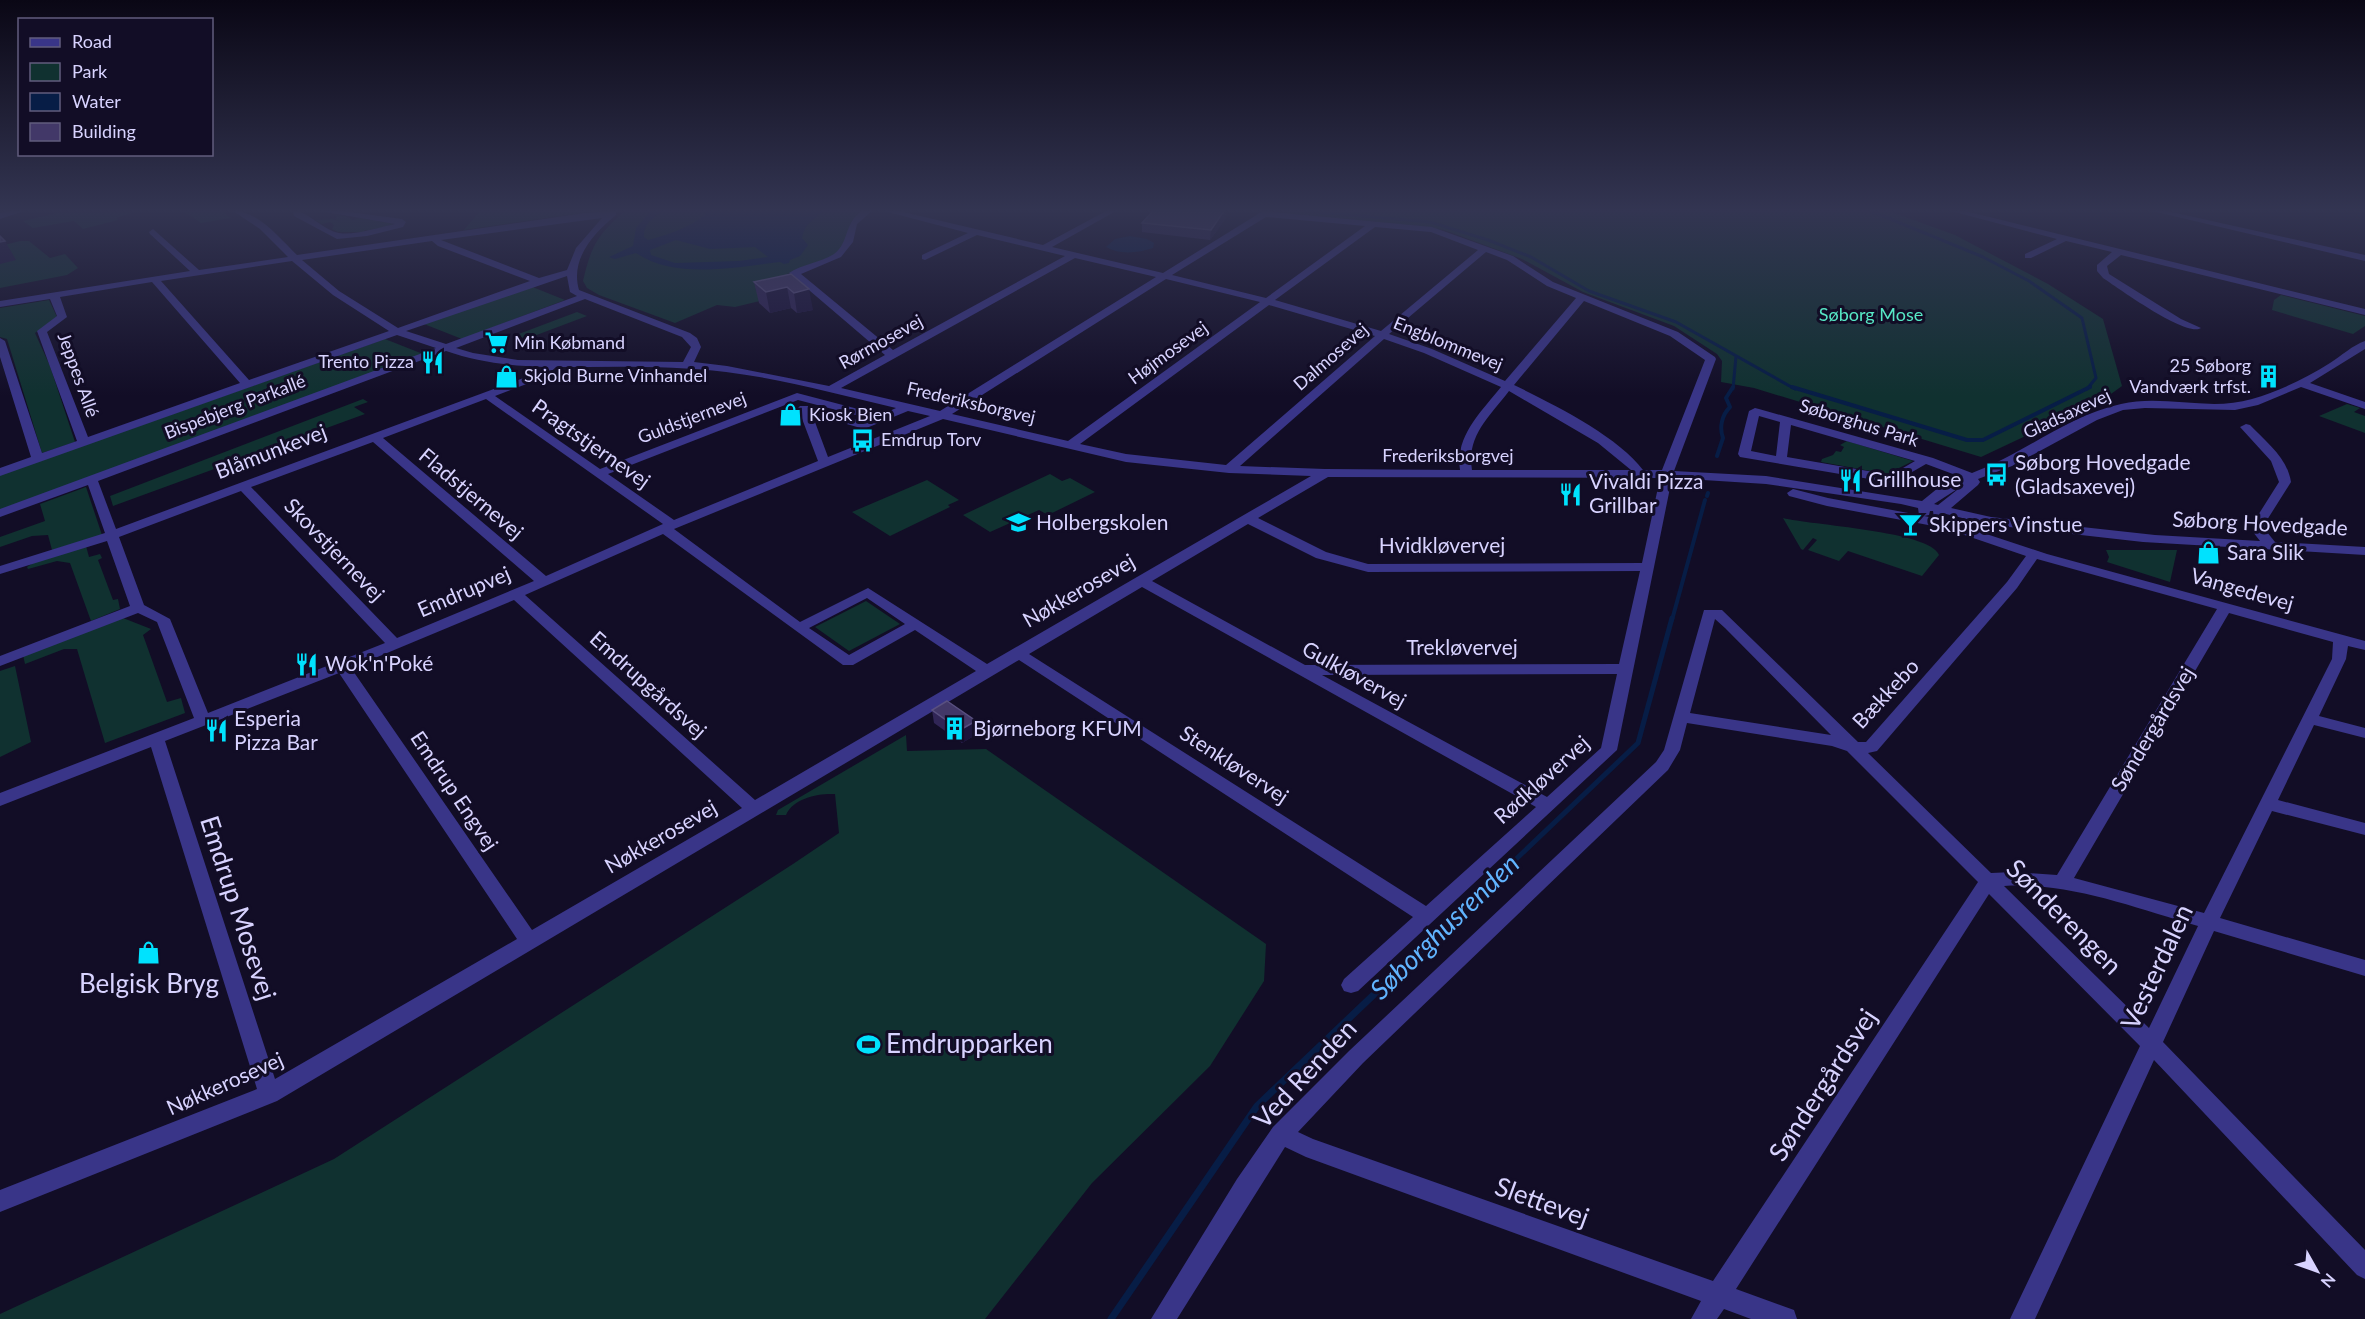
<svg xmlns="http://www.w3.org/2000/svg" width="2365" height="1319" font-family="Lato,sans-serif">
<rect width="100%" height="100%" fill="#120d26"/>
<path fill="#103130" d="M183 211H222L231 218 201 223Z
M480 211H595L464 230Z
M625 211H866C841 226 854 228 843 245 832 262 805 269 787 274L805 290 735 307 717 305 675 323 599 295 587 288 583 281C591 246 598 234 625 211Z
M1288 211H1889L1955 235 2048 284 2103 319 2122 386 2104 399 1981 457 1754 388 1721 382 1722 361 1717 354 1674 326 1583 292 1522 259 1447 231 1429 227 1284 213Z
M129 212 132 213 116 218 118 220 83 229 74 221 33 228 23 221 57 213Z
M335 215 345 216 353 220 360 218 394 224 369 231 365 230 364 232H339L343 230 338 232 332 229 334 225 330 222 322 224 315 220 333 219 340 222 335 219 337 217Z
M20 241H29L50 258 65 254 78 268 67 275 0 288V246Z
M530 286 565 300 462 339 424 324Z
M2281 295 2365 316V326L2353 334 2272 310 2274 300Z
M49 300 57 317 35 333 50 366 75 442 42 453 7 339 0 337V308Z
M577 312 587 316 526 339 516 335Z
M385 339 423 354 0 510V475Z
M363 399 368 402 354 407 365 414 113 506 110 496Z
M2347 404 2360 408 2354 412 2365 416V433L2319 416Z
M1847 441 1913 461 1887 474 1821 462 1822 459 1833 455 1836 451 1841 452 1844 447 1840 445Z
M1050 474 1062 481 1070 478 1095 492 1048 515 1039 510 990 532 963 515Z
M927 480 959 500 948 505 950 507 890 536 852 512Z
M86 487 102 535 52 550 48 535 32 536 0 547V537L45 521 40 504Z
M1783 518C1809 525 1931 531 1939 555L1922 576 1848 551 1839 561 1808 550 1817 540 1813 538 1803 550 1801 549Z
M86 546 89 557 100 554 102 558 98 560 113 600 118 599 120 609 91 621 70 563 57 561 28 569 27 567 36 561Z
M2106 550H2177L2170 582 2107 562 2109 557Z
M866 601 900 624 849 651 815 627Z
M123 618 151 629 143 635 167 702 181 698 185 713 105 743 77 649H64L25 664 23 655Z
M15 666 31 742 0 757V671Z
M906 735 907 751 986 749 1266 944 1264 981 1210 1066 1092 1183 985 1319H0V1314L334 1159 793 864 839 833 835 794C819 793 793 798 786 815H776L778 810Z"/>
<path fill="#071d46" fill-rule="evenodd" d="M651 211H663C653 217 643 225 644 237L648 240C668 235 688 228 705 215L706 211H824C813 219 804 225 802 238L808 245 800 256 790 260 789 263 784 264 780 262C735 267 676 280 636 253L615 259 609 257 633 246 636 228ZM676 240 710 249 755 247 768 257 739 261 675 263 651 255 650 250Z
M1130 236 1147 239 1154 243 1153 248C1138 253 1120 255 1106 247L1115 239Z"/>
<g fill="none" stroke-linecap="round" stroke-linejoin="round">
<path stroke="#071d46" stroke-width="3" d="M1305 211 1430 222 1488 240 1531 257 1589 291 1676 322 1795 389
M1871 211 1983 257 2029 281 2082 318 2096 378 2087 389
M1733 389 1736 356"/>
<path stroke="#071d46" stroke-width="4" d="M1792 387 1967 440H1983L2090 387
M1717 456 1723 438C1719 427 1722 415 1730 407L1726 398 1733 387
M1707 496 1708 493
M1672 620 1705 500"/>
<path stroke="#071d46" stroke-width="5" d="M1449 923 1638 743 1672 618"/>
<path stroke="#071d46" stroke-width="7" d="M1111 1319 1257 1106 1451 921"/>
<path fill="#393588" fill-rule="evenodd" d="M10 211H24L0 219V213Z
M233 211C259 211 279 238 297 255L585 213 616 211V215C593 234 570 259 579 290L690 333 697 338 701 347 694 362 727 366 829 386 885 355 789 273C802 264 820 263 834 254 850 242 843 224 862 211H872L857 224 853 242 841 257 801 274 893 350 1065 256 977 235 925 260 922 259V255L968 233 884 211H899L1043 245 1106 211H1116L1052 247 1163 273 1263 211 1432 227 1513 256 1553 282 1678 332 1715 357 1716 359 1674 471 1766 476 1922 501 1938 488 1961 477 1926 464 1893 483 1740 457 1738 454 1749 411 1755 408 1759 409 1933 458 1972 473C2023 454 2069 415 2121 404 2164 394 2209 412 2252 399 2280 391 2306 378 2330 363 2341 356 2353 345 2365 341V349L2310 383 2365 402V409L2301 387 2258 405 2235 410 2145 408 2123 410 2097 420 2012 466 1978 479 1980 482 1978 485 1951 508 1991 517 2155 535 2260 541 2253 532 2255 520 2279 482 2271 461 2240 427 2246 424 2250 425C2266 442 2287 457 2291 482L2267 520V532L2275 542 2365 547V555L2143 542 1991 525 1946 514 1941 519 2047 554 2365 641V650L2348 646 2346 659 2319 716 2365 728V738L2314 725 2278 800 2365 823V835L2272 811 2220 918 2365 960V976L2214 931 2163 1042 2365 1250V1279L2357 1275 2154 1060 2035 1319H2010L2140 1046 1989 894 1736 1289 1794 1310 1797 1319H1751L1724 1309 1717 1319H1691L1701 1301 1306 1157 1285 1147 1177 1319H1151L1237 1179 1273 1127 1349 1051 1656 762 1664 750 1704 610H1722L1858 742H1866L2007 582 2026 556 1944 528 1827 506 1789 496 1787 493 1793 489 1828 498 1919 515 1918 508 1901 504 1766 484 1672 478 1617 750 1358 991 1351 993 1344 991 1341 985 1344 979 1413 917 1019 660 277 1101 0 1212V1190L257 1089 151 747 0 806V793L194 718 157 622 138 613 0 666V656L130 606 107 541 0 574V566L105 533 88 485 0 517V509L436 348 397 335 0 476V468L31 457 0 357V338L5 341 42 453 77 441 37 331 57 316 50 299 0 307V301L190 271 150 234 149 232 153 229 199 270 288 257 260 229ZM1266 217 1365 226 1266 298 1172 275ZM602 218 576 248 567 270 539 278 441 240ZM1375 227 1431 232 1478 250 1381 331 1275 300ZM432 241 438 246 530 281 398 328 339 291 302 260ZM1486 252 1507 260 1547 286 1576 298 1505 381 1432 349 1389 334ZM1075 258 1156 277 940 411 841 388ZM292 261 333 295 389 331 249 380 161 281ZM567 276 570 292 577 296 446 344 406 331ZM1166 279 1260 302 1068 441 952 414ZM152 282 240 383 88 437 47 332 67 317 60 297ZM585 299 682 337 691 347 683 362 518 360 473 353 456 348ZM1584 301 1670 336 1705 360 1662 470H1643C1618 436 1553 404 1514 385ZM1269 305 1375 336 1226 465 1126 454 1080 444ZM1384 339 1424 353 1501 387C1481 412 1455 436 1460 470L1325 469 1240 466ZM446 351C478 362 510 366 544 367L537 373 116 529 98 481ZM556 367C613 367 670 365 726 372 783 379 840 395 896 408L881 415 797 393 600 469 495 396 545 377ZM1509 391 1598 443 1631 470H1472C1466 436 1490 416 1509 391ZM486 399 663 524 546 576 383 438ZM798 400 871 419 864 422 815 408 810 410 808 406H800L798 408 818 461 674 520 608 474ZM908 411 930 416 828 457 812 414 864 429ZM1759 416 1780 422 1776 456 1751 451ZM943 419 1126 462 1229 473 1311 476 987 664 868 588 800 622 674 529ZM1791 425 1915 461 1891 475 1787 457ZM373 442 534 581 397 638 251 487ZM1328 477 1660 478 1642 563 1368 564 1326 552 1258 518ZM1962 486 1938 505 1934 504ZM241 491 385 643 208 713 170 619 144 605 119 537ZM1930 511H1933L1934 518 1924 516 1929 515ZM1248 524 1316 558 1368 572 1640 571 1619 664 1305 665 1152 581ZM663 534 843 665H853L915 630 976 671 755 800 525 595ZM2037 559 2217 609 2057 875 2014 872 1991 873 1868 753 1877 751 2017 588ZM1142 587 1536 807 1426 906 1029 654ZM867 598 905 624 849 655 809 628ZM514 600 742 808 532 930 351 668ZM2229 613 2333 642 2332 659 2204 913 2074 878ZM1715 619 1725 628 1831 735 1690 713ZM339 673 517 939 275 1079 165 741ZM1617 674 1601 748 1547 797 1322 675ZM1687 723 1832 746 1847 751 1978 882 1713 1281 1313 1139 1298 1132 1363 1063 1668 770 1680 750ZM2004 886C2070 882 2135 908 2198 926L2149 1028Z
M293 211C309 211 322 230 339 233 353 236 380 227 395 224L320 211H342L402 219 406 222 403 227 367 236 337 239 294 216Z
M1951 211H1965L2365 309V315L2121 255 2107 266 2109 274 2181 319 2201 328C2187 338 2118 288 2103 278L2097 271V265L2112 252 2066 241 2031 258H2025V254L2057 239Z
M2152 211H2167L2365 255V261Z"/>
</g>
<path fill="#302556" d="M1226 218 1210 240 1142 232V223Z
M791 274 813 310 797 313 791 308 770 313 759 303 754 282Z
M932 710 976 721 977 734 962 743 934 723Z"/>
<path fill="#1c143b" d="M1224 211H1226V218L1210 240 1211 230Z
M5 241 16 260 0 264V242Z
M787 287 791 308 770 313 766 292Z
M809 289 813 310 797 313 794 293Z
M976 721 977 734 962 743 960 730Z"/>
<path fill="#423868" stroke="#595080" stroke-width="1.5" d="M1153 211H1224L1211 230 1142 223Z
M0 236 5 241 0 242Z
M791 274 809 289 794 293 787 287 766 292 754 282Z
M947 701 976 721 960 730 932 710Z"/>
<linearGradient id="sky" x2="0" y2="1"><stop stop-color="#0a0715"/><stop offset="0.53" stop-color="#333552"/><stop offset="1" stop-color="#333552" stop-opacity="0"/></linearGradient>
<rect width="2365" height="396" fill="url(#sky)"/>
<defs>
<symbol id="supermarket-bare" viewBox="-9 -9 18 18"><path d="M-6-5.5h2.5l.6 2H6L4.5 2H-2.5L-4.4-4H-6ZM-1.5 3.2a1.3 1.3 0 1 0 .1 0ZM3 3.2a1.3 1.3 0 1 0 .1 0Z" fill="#00e2fe" stroke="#120d26" stroke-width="2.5" paint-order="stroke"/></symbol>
<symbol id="restaurant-bare" viewBox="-9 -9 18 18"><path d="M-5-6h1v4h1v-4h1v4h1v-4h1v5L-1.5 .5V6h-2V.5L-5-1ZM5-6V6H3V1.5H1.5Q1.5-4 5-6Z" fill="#00e2fe" stroke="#120d26" stroke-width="2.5" paint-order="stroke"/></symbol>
<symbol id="shop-bare" viewBox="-9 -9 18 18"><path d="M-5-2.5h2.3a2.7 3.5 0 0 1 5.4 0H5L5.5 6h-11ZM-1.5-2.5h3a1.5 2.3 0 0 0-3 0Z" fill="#00e2fe" stroke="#120d26" stroke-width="2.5" paint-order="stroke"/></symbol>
<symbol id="building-bare" viewBox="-9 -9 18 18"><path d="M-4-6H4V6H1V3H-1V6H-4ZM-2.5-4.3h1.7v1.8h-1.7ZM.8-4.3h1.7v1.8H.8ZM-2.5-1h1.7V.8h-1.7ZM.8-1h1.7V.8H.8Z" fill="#00e2fe" stroke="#120d26" stroke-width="2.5" paint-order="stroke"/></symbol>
<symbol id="bus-bare" viewBox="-9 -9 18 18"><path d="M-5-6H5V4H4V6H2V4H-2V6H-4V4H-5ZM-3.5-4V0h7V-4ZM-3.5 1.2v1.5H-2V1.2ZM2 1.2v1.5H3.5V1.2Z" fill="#00e2fe" stroke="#120d26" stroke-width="2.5" paint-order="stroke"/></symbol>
<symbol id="school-bare" viewBox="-9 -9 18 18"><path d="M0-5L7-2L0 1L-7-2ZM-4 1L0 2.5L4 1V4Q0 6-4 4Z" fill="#00e2fe" stroke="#120d26" stroke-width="2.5" paint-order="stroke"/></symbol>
<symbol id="bar-bare" viewBox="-9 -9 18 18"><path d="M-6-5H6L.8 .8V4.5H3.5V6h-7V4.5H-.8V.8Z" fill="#00e2fe" stroke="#120d26" stroke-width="2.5" paint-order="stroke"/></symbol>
<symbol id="stadium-bare" viewBox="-9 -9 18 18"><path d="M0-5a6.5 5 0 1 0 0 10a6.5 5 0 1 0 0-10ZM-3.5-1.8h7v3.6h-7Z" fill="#00e2fe" stroke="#120d26" stroke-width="2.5" paint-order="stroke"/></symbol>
</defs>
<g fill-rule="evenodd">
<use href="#supermarket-bare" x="480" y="326" width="33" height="33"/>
<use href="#restaurant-bare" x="416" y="346" width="33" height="33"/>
<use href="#shop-bare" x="490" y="360" width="33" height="33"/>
<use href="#building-bare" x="2252" y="360" width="33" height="33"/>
<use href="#shop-bare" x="774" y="398" width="33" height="33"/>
<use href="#bus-bare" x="846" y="424" width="33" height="33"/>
<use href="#bus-bare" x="1980" y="458" width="33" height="33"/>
<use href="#restaurant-bare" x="1834" y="464" width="33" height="33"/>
<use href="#restaurant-bare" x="1554" y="478" width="33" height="33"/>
<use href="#school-bare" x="1002" y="506" width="33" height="33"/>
<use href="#bar-bare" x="1894" y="508" width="33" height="33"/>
<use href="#shop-bare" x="2192" y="536" width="33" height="33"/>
<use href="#restaurant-bare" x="290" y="648" width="33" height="33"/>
<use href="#building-bare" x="938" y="712" width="33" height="33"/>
<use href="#restaurant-bare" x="200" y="714" width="33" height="33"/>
<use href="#shop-bare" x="132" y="936" width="33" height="33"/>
<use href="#stadium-bare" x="852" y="1028" width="33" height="33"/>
</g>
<g text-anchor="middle" stroke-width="6" stroke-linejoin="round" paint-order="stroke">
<g font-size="18" fill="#57e7c5" stroke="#120d26">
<text x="1871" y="321">Søborg Mose</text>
</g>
<g font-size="18" fill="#d8d3ff" stroke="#120d26">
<text transform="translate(881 342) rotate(-29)" y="6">Rørmosevej</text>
<text transform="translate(1448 344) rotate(22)" y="6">Engblommevej</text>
<text transform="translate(1168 353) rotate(-36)" y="6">Højmosevej</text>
<text transform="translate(1331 357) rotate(-41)" y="6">Dalmosevej</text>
<text transform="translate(78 375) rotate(70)" y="6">Jeppes Allé</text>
<text transform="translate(971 403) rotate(13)" y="6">Frederiksborgvej</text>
<text transform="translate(235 407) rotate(-21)" y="6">Bispebjerg Parkallé</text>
<text transform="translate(2067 414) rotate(-25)" y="6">Gladsaxevej</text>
<text transform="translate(692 418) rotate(-21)" y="6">Guldstjernevej</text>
<text transform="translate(1859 423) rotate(17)" y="6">Søborghus Park</text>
<text x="1448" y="462">Frederiksborgvej</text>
</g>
<g font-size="18" fill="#d8d3ff" stroke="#120d26" text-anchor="start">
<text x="514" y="349">Min Købmand</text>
<text x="414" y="368" text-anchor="end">Trento Pizza</text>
<text x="2251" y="372" text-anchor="end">25 Søborg<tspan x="2251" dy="21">Vandværk trfst.</tspan></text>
<text x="524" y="382">Skjold Burne Vinhandel</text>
<text x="809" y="421">Kiosk Bien</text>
<text x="881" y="446">Emdrup Torv</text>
</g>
<g font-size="21" fill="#d8d3ff" stroke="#120d26">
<text transform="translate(591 444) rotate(35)" y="7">Pragtstjernevej</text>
<text transform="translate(271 452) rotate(-21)" y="7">Blåmunkevej</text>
<text transform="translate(471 494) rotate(40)" y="7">Fladstjernevej</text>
<text transform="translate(2260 524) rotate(3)" y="7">Søborg Hovedgade</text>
<text x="1442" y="553">Hvidkløvervej</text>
<text transform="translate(334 550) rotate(46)" y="7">Skovstjernevej</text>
<text transform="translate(2242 590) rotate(16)" y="7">Vangedevej</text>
<text transform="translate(1079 591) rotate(-30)" y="7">Nøkkerosevej</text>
<text transform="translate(464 592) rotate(-23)" y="7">Emdrupvej</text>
<text x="1462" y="655">Trekløvervej</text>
<text transform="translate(1354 675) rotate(29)" y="7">Gulkløvervej</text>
<text transform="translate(648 685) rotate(42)" y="7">Emdrupgårdsvej</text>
<text transform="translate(1886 694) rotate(-47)" y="7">Bækkebo</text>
<text transform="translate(2153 729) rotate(-59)" y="7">Søndergårdsvej</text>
<text transform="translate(1234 765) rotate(33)" y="7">Stenkløvervej</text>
<text transform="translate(1542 780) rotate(-42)" y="7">Rødkløvervej</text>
<text transform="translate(454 791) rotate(56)" y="7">Emdrup Engvej</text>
<text transform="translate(661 837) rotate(-30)" y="7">Nøkkerosevej</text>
<text transform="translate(225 1084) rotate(-24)" y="7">Nøkkerosevej</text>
</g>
<g font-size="21" fill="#d8d3ff" stroke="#120d26" text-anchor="start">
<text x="2015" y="470">Søborg Hovedgade<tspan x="2015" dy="24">(Gladsaxevej)</tspan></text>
<text x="1868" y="487">Grillhouse</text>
<text x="1589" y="489">Vivaldi Pizza<tspan x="1589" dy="24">Grillbar</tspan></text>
<text x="1036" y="530">Holbergskolen</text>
<text x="1929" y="532">Skippers Vinstue</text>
<text x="2227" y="560">Sara Slik</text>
<text x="325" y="671">Wok'n'Poké</text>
<text x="234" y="726">Esperia<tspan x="234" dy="24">Pizza Bar</tspan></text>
<text x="973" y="736">Bjørneborg KFUM</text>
</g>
<g font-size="26" fill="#d8d3ff" stroke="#120d26">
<text transform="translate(238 908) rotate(72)" y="9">Emdrup Mosevej</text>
<text transform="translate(2064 917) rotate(45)" y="9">Sønderengen</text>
<text transform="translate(2157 967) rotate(-65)" y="9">Vesterdalen</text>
<text transform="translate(1305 1074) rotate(-47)" y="9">Ved Renden</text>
<text transform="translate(1823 1085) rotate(-57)" y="9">Søndergårdsvej</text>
<text transform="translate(1542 1202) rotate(20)" y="9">Slettevej</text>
</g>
<g font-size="26" fill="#d8d3ff" stroke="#120d26">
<text x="149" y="993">Belgisk Bryg</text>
<text x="886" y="1053" text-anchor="start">Emdrupparken</text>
</g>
<g font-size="27" font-style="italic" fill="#61b4ff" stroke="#120d26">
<text transform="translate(1445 927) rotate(-44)" y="9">Søborghusrenden</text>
</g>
</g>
<rect x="18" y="18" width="195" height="138" fill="#120d26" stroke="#615c7d" stroke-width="1.5"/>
<rect x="30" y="38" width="30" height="9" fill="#393588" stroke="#615c7d" stroke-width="1.5"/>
<text x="72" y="48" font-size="18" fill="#d8d3ff">Road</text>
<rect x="30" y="63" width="30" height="18" fill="#103130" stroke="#615c7d" stroke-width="1.5"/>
<text x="72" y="78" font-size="18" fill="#d8d3ff">Park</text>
<rect x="30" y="93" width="30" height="18" fill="#071d46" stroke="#615c7d" stroke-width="1.5"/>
<text x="72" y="108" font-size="18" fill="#d8d3ff">Water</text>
<rect x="30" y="123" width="30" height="18" fill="#423868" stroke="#615c7d" stroke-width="1.5"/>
<text x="72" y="138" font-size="18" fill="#d8d3ff">Building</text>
<g transform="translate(2317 1271) rotate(130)" stroke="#120d26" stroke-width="4.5" paint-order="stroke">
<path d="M0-4.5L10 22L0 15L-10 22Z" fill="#d8d3ff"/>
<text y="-9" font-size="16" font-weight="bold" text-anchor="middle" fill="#d8d3ff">N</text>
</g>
</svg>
